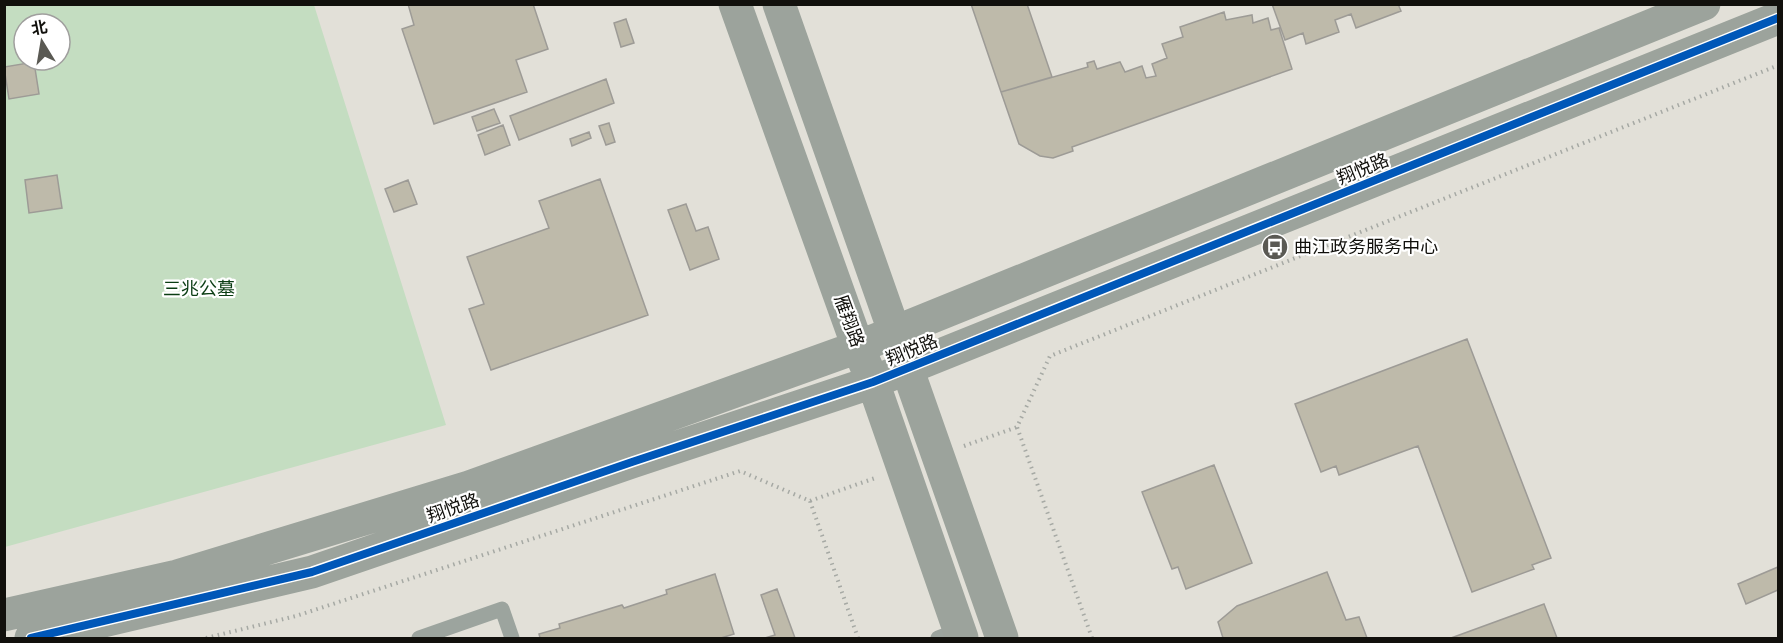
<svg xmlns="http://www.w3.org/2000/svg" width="1783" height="643" font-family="'DejaVu Sans','Noto Sans SC',sans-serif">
<rect width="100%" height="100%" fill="#e2e0d8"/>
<path fill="#c4ddc1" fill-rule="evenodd" d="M5 5H314L446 425 5 547ZM24 24H60V60H24Z"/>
<path fill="#bebaaa" stroke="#9d9b96" stroke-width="1.5" d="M408 4H533L548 49 516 60 527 92 434 124 402 29 414 25Z
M971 4H1027L1052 77 1001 92Z
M1272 4H1398L1401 11 1356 28 1351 14 1335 20 1339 32 1306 44 1303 33 1285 40Z
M1224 12 1226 20 1252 15 1253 23 1268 18 1271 30 1279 28 1292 69 1072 147 1073 151 1053 158 1040 156 1019 144 1001 92 1088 67 1087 63 1094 61 1097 69 1120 62 1125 72 1142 66 1146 78 1156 76 1152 64 1167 58 1162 44 1183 37 1180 27Z
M626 19 634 43 621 47 614 23Z
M34 62 39 94 9 99 4 67Z
M606 79 614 103 519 140 510 116Z
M494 109 500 123 477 131 472 117Z
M609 123 615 142 606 145 599 126Z
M503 125 510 145 485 155 478 135Z
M589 132 591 138 572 146 570 139Z
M57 175 62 208 29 213 25 180Z
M600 179 648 315 491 370 469 309 484 304 467 257 549 228 539 201Z
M408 180 417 204 394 212 385 189Z
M686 204 696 231 708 227 719 259 690 270 668 210Z
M1467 339 1551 558 1532 565 1534 569 1472 592 1418 446 1339 475 1336 466 1321 472 1295 404Z
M1214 465 1252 563 1186 589 1178 567 1172 569 1142 492Z
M1778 567V590L1746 604 1738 584Z
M1327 572 1346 620 1359 617 1367 638H1223L1218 622 1237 606Z
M715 574 734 634 721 638H540L539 634 560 628 559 624 622 605 624 608 667 594 666 590Z
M777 589 795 638H765L775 635 761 595Z
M1544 604 1557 638H1451Z"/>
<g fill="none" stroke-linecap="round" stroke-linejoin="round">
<path stroke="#a6a9a4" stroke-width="4" stroke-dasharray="1.5 4.5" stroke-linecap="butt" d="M964 446 1017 427
M810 501 858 638
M206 638 296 616 740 471 810 501 878 477
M1092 638 1017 427 1050 356 1774 67 1778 69"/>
<path stroke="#9ca49e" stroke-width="15" d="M419 638 502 609 512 638
M938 638 959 630"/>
<path stroke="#9ca39c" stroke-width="33" d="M735 4 858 347 873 382 962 638
M779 4 1002 638
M4 615 177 576 469 487 858 347 1704 4
M31 638 312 572 632 462 873 382 1778 18"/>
<defs>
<path id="cycleway" d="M31 638 312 572 632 462 873 382 1778 18"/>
</defs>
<use href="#cycleway" stroke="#fff" stroke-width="11"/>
<use href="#cycleway" stroke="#0057b8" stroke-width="8"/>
</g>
<defs>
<symbol id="bus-disc" viewBox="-11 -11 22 22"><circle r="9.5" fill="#5a5953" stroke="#fff"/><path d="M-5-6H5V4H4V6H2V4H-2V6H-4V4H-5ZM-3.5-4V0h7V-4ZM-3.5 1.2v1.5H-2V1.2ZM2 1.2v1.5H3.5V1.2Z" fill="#fff"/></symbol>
</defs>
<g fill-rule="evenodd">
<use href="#bus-disc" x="1260" y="232" width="30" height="30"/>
</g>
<g text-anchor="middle" stroke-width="4.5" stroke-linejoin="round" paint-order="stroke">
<g font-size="18" fill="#11100c" stroke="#fff">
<text transform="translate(1363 169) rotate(-22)" y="6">翔悦路</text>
<text transform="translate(849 321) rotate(70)" y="6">雁翔路</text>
<text transform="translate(912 350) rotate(-22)" y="6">翔悦路</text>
<text transform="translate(453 508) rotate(-19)" y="6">翔悦路</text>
</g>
<g font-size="18" fill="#11100c" stroke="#fff" text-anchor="start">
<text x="1294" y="253">曲江政务服务中心</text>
</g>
<g font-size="18" fill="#0a3d13" stroke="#fff">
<text x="199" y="295">三兆公墓</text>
</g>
</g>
<rect width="1783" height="643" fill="none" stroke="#11100c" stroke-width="12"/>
<g transform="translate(42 42) rotate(349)"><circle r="28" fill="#ffffff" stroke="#a09f9e" stroke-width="1.5"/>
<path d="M0-4.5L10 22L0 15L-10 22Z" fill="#5a5953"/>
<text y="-9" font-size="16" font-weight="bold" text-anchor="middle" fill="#11100c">北</text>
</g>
</svg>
